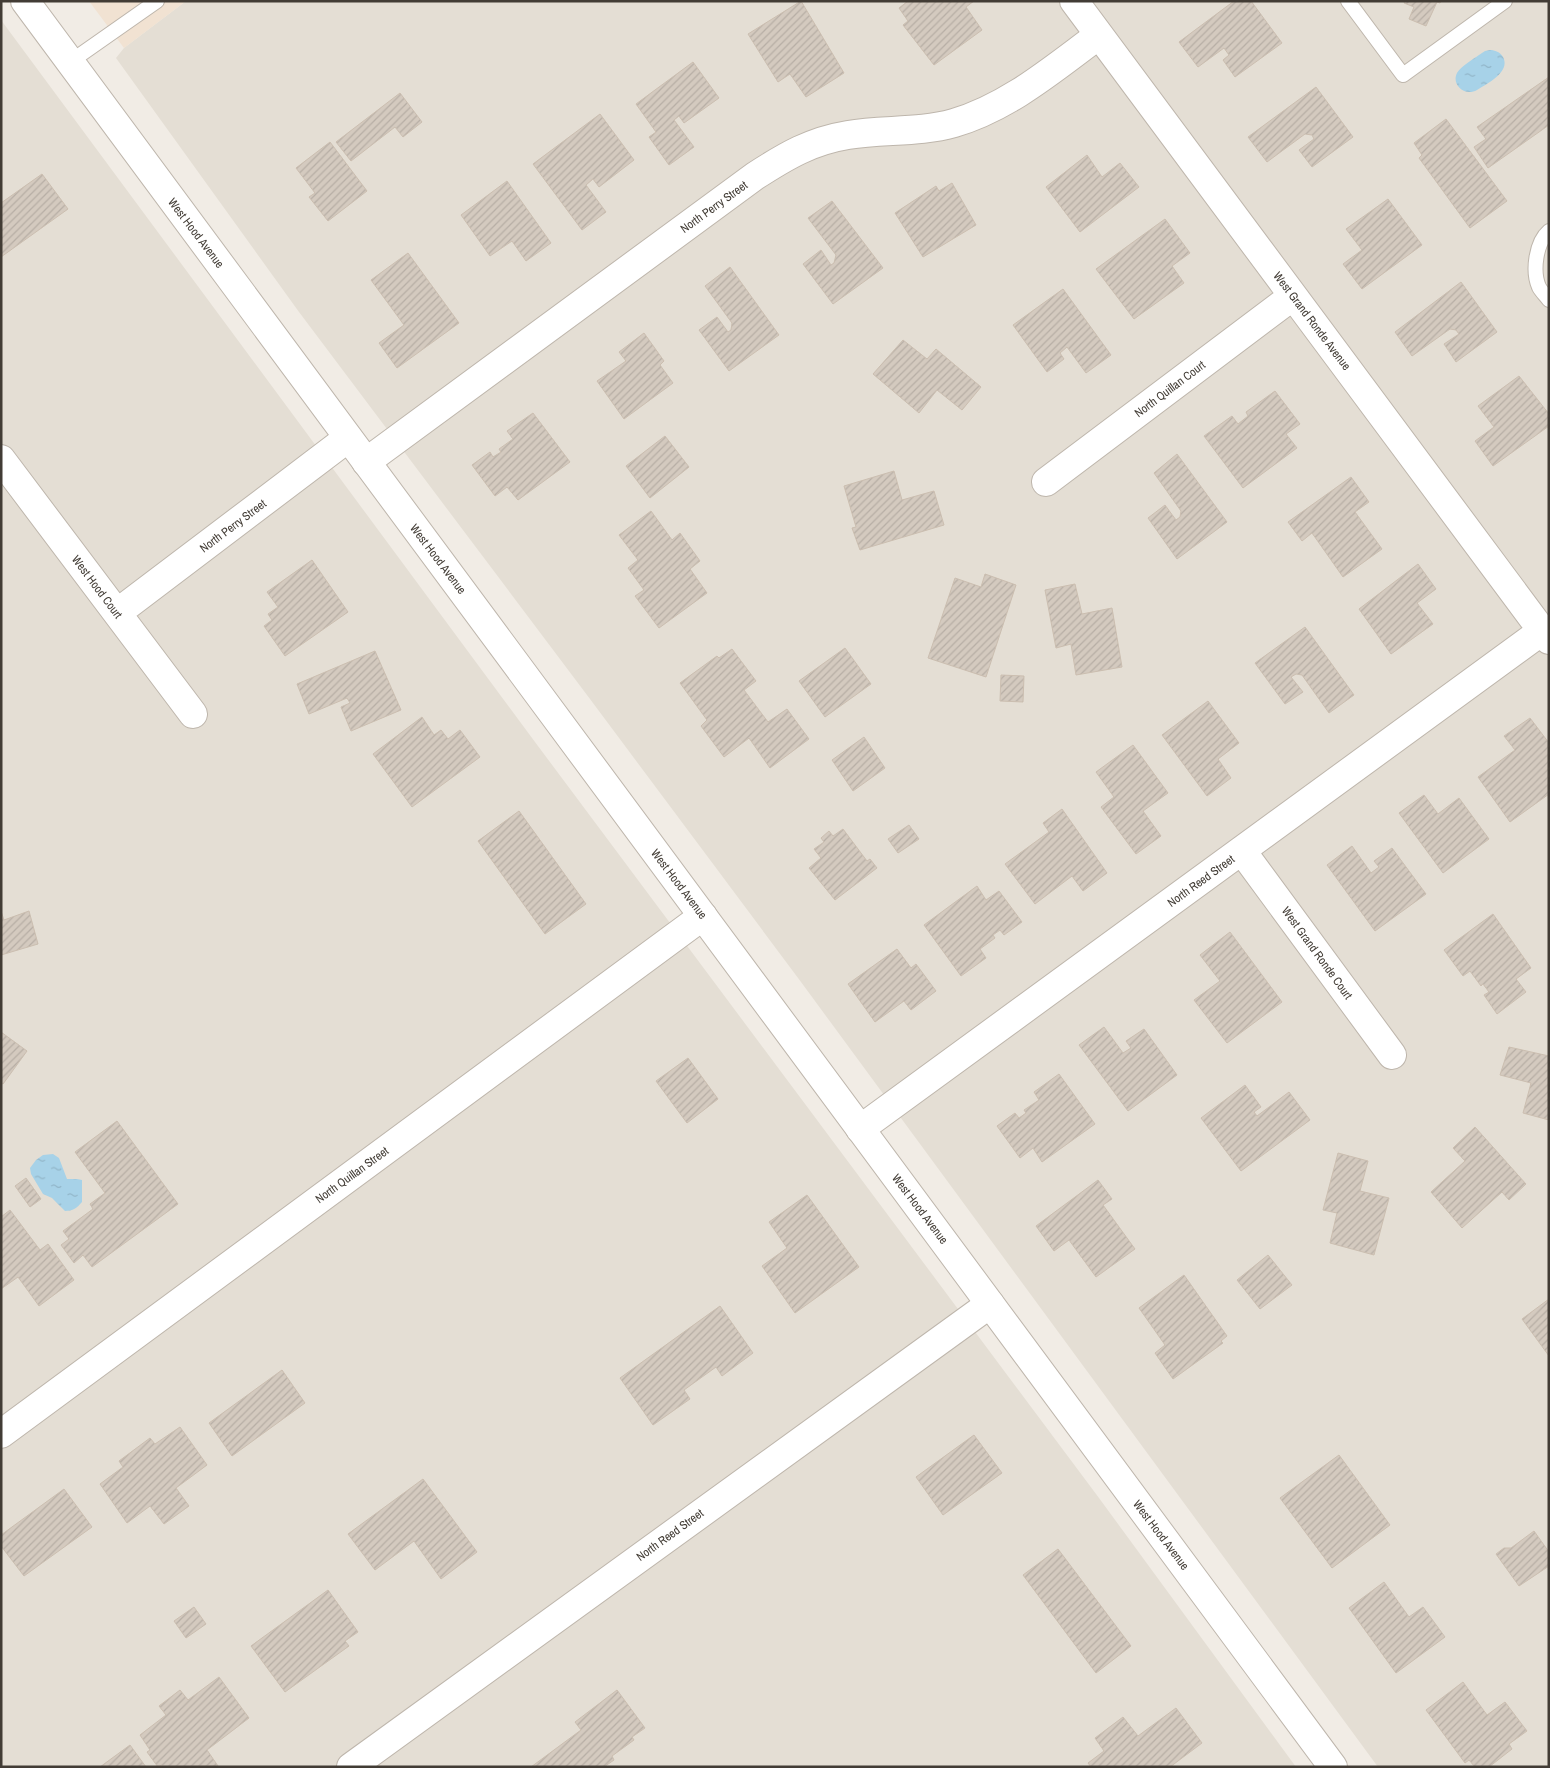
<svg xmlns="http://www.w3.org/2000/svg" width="1550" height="1768" font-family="'Archivo Narrow',sans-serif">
<defs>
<pattern id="water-ripples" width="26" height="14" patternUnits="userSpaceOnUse" patternTransform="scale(1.25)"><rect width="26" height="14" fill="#a7d2e8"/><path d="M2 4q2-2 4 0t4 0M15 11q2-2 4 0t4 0" fill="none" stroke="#91b5c8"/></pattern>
<pattern id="building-hatch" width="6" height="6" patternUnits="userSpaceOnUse" patternTransform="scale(1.25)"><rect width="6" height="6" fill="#d4cabf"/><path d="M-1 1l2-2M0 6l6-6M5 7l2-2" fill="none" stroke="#b7aea5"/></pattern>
</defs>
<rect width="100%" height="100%" fill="#f1ece5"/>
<path fill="#e4ded4" d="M186 1H1549V1767H1378L801 982 590 699 299 312 116 58 124 48Z
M1 20 535 742 1099 1498 1296 1767H1Z"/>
<path fill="#f1e2d2" d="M89 1H186L124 48Z"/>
<path fill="url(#water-ripples)" d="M1490 50C1495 50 1500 52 1503 57 1511 72 1487 84 1477 90 1465 97 1451 85 1457 73 1461 66 1478 56 1485 51Z
M53 1154 59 1158 67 1179H77L82 1180V1202C77 1208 73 1211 65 1211L52 1198 43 1194 31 1174 30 1168 36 1160 43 1155Z"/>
<path fill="url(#building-hatch)" stroke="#cbbeb0" d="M801 1 844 73 806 97 790 74 778 82 748 34Z
M908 1H974L966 7 982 30 934 65 903 25 908 21 899 8Z
M1234 1H1251L1282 43 1235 77 1223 60 1229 55 1224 48 1198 67 1179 42Z
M1405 1H1441L1440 3 1437 2 1426 26 1409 19 1414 7 1404 3Z
M693 62 719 98 684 123 679 116 674 120 694 147 669 165 649 137 656 132 636 104Z
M1549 77V125L1488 168 1474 147 1486 139 1477 127Z
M1316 87 1353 137 1312 167 1299 150 1314 139 1312 135 1305 134 1267 162 1248 137Z
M400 93 422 122 403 137 395 127 351 161 336 142Z
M600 114 634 160 599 187 593 179 586 185 606 212 582 230 533 164Z
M1446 119 1507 201 1470 228 1419 158 1422 155 1414 143Z
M330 142 367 191 328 221 309 197 315 193 296 168Z
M1087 155 1102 177 1120 163 1139 187 1080 232 1046 187Z
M42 174 68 209 1 257V203Z
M507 181 551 243 526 261 512 241 490 256 461 215Z
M952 183 976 225 923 257 895 213 936 186 939 191Z
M1388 199 1422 245 1362 289 1343 264 1362 250 1346 229Z
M832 201 883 268 833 304 803 264 821 250 831 265 834 263 836 255 808 218Z
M1165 219 1190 253 1172 266 1184 283 1134 319 1096 269Z
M408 253 459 323 397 368 379 343 404 325 371 280Z
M730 267 779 335 729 371 699 330 717 317 728 332 731 330 732 323 705 286Z
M1461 282 1497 332 1456 362 1444 344 1459 334 1456 330 1450 329 1412 356 1395 332Z
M1063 289 1111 355 1086 373 1067 347 1060 353 1064 359 1047 372 1013 325Z
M644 333 664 361 660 365 673 383 624 419 597 381 626 361 619 352Z
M903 340 927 359 936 349 981 387 962 410 937 390 919 413 873 374Z
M1519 376 1549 414V426L1493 466 1475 441 1494 427 1478 406Z
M1275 391 1300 424 1286 434 1297 448 1243 488 1204 436 1232 416 1238 424 1248 416 1246 412Z
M533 413 570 462 518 500 507 487 495 496 472 465 490 452 493 457 501 452 499 449 513 439 507 431Z
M665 436 689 467 650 498 626 466Z
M1177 454 1227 522 1177 559 1148 518 1165 505 1176 520 1180 517 1181 511 1154 473Z
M894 471 902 500 934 491 944 525 860 550 852 528 856 527 844 486Z
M1351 477 1369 502 1355 512 1382 549 1343 577 1312 533 1302 541 1288 522Z
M651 511 672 540 680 533 700 561 690 569 707 593 659 628 635 596 644 590 628 568 638 560 619 535Z
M312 560 348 612 285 656 264 626 272 620 268 614 278 607 267 592Z
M1418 564 1436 589 1417 603 1433 624 1391 654 1359 609Z
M985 574 1016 585 986 677 928 658 955 578 981 587Z
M1075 584 1082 614 1112 608 1122 667 1076 675 1071 644 1056 648 1045 590Z
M1305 627 1354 695 1329 713 1302 675 1296 674 1291 677 1303 692 1285 704 1255 663Z
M845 648 871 684 825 717 799 681Z
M732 649 756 681 744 690 768 722 787 709 809 739 770 768 749 738 724 757 701 726 707 720 680 683 717 656 719 658Z
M375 651 401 710 351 731 341 707 350 703 347 698 309 714 297 684Z
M1001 675 1024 676 1023 702 1000 701Z
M1208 701 1239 743 1218 759 1231 778 1207 796 1162 735Z
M422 717 434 735 441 730 448 739 460 730 480 757 412 807 373 754Z
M1530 718 1549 743V794L1510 822 1478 777 1515 750 1504 736Z
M864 737 885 768 853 791 832 760Z
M1133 745 1168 793 1143 811 1161 836 1136 854 1101 807 1114 797 1096 772Z
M1424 795 1438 814 1459 798 1489 839 1443 873 1399 813Z
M1062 809 1107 873 1083 891 1072 876 1035 904 1005 864 1049 832 1043 823Z
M519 811 586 904 545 934 478 841Z
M909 825 919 839 898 853 888 839Z
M843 829 867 861 870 859 877 868 835 900 809 868 821 858 814 849 824 842 821 838 829 831 833 836Z
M1352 846 1371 873 1379 867 1374 861 1392 848 1426 894 1375 931 1327 865Z
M977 886 986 900 999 891 1022 922 1004 935 1000 930 993 935 995 938 980 949 986 958 961 976 924 925Z
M1 911 4 920 29 911 38 944 1 955Z
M1493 914 1531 968 1516 979 1526 992 1497 1014 1484 995 1489 992 1483 984 1481 986 1470 971 1463 976 1444 950Z
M1230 932 1282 1002 1227 1043 1194 1000 1220 981 1200 955Z
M897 949 911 968 916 964 936 991 911 1010 904 1001 875 1022 848 984Z
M1104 1027 1123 1053 1131 1048 1126 1041 1144 1029 1177 1075 1128 1111 1079 1045Z
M1 1032 27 1051 3 1084 1 1083Z
M1509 1047 1549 1056V1120L1523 1113 1531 1083 1500 1075Z
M688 1058 718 1099 687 1123 656 1081Z
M1059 1074 1095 1124 1042 1162 1033 1148 1020 1158 997 1126 1015 1113 1019 1118 1026 1113 1024 1110 1039 1100 1034 1092Z
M1245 1085 1261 1107 1254 1112 1257 1116 1289 1092 1310 1120 1241 1171 1201 1118Z
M117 1121 178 1204 92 1267 83 1255 74 1263 61 1245 69 1239 63 1231 93 1209 90 1204 105 1193 75 1152Z
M1475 1127 1526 1184 1509 1200 1502 1192 1462 1228 1431 1192 1465 1161 1453 1148Z
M1338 1153 1368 1161 1360 1191 1389 1198 1374 1255 1330 1243 1337 1213 1323 1210Z
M26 1178 41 1199 30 1207 15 1186Z
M1098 1180 1112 1199 1103 1205 1135 1249 1096 1277 1069 1240 1054 1251 1036 1226Z
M807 1195 859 1267 795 1313 762 1266 787 1248 769 1222Z
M10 1210 40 1250 48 1244 74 1280 39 1306 18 1277 1 1289V1217Z
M1268 1255 1292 1285 1260 1309 1237 1280Z
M1184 1275 1227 1336 1221 1341 1223 1343 1173 1379 1155 1353 1165 1345 1139 1308Z
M1549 1299V1356L1522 1319Z
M720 1306 753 1353 722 1376 716 1367 684 1390 690 1399 653 1425 620 1378Z
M282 1370 305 1403 232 1456 209 1423Z
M180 1427 207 1465 176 1488 189 1506 164 1524 150 1506 127 1523 100 1484 123 1467 119 1461 150 1438 155 1444Z
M974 1435 1002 1473 943 1515 916 1477Z
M1339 1455 1390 1525 1332 1568 1280 1498Z
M423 1479 477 1552 441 1579 414 1541 375 1570 348 1534Z
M64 1489 92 1527 24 1576 1 1546V1535Z
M1534 1531 1549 1552V1566L1519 1586 1496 1554 1504 1548H1511Z
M1058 1549 1131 1646 1096 1673 1023 1575Z
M1384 1582 1409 1617 1423 1607 1445 1637 1396 1673 1349 1608Z
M328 1590 358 1632 345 1641 349 1646 285 1692 251 1646Z
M194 1607 206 1624 186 1638 174 1621Z
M219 1677 249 1718 207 1750 218 1766 164 1767 162 1765 158 1767 147 1752 150 1750 140 1735 166 1715 159 1706 180 1690 188 1700Z
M1463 1682 1487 1715 1505 1702 1527 1731 1509 1744 1512 1749 1489 1767H1475L1469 1760 1465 1763 1426 1710Z
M617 1690 645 1728 632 1737 634 1740 612 1756 614 1760 604 1767H531L581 1730 575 1722Z
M1176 1708 1202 1743 1170 1767H1091L1088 1763 1104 1751 1095 1738 1123 1717 1138 1736Z
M130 1745 146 1767H100Z"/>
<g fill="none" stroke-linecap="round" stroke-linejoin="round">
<defs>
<path id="service" d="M1348 1 1403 75 1505 1
M70 62 157 1
M1549 231C1536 242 1532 271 1539 287 1541 291 1546 296 1549 300"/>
<path id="minor" d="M1074 1 1549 640
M1 459 193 714
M366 462 755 176C786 156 811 141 848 135 883 129 919 133 954 123 1009 107 1054 68 1099 35
M1046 482 1293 296
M117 613 348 438
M1242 851 1392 1055
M860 1129 1542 631
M1 1434 703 916
M351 1767 990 1304"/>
<path id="tertiary" d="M25 1 1333 1767"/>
</defs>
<use href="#service" stroke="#beb6ac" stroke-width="16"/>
<use href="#minor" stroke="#beb6ac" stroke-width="30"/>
<use href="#tertiary" stroke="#beb6ac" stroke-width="30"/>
<use href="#service" stroke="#fff" stroke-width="14"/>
<use href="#minor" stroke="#fff" stroke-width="28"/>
<use href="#tertiary" stroke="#fff" stroke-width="28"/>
</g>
<g text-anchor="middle" stroke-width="4.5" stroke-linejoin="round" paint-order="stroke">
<g font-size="12" fill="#423c35" stroke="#fff">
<text transform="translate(714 207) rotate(-36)" y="4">North Perry Street</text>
<text transform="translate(196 233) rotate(53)" y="4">West Hood Avenue</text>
<text transform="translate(1312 321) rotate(53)" y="4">West Grand Ronde Avenue</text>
<text transform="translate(1170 389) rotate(-37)" y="4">North Quillan Court</text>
<text transform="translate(233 526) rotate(-37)" y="4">North Perry Street</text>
<text transform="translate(438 559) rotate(53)" y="4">West Hood Avenue</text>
<text transform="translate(97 587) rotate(53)" y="4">West Hood Court</text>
<text transform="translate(1201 881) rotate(-36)" y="4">North Reed Street</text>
<text transform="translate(679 884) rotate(53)" y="4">West Hood Avenue</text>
<text transform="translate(1317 953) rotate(54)" y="4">West Grand Ronde Court</text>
<text transform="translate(352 1175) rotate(-36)" y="4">North Quillan Street</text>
<text transform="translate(920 1209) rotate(53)" y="4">West Hood Avenue</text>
<text transform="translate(670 1535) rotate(-36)" y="4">North Reed Street</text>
<text transform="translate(1161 1535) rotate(53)" y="4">West Hood Avenue</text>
</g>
</g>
<rect width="1550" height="1768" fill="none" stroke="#423c35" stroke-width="5"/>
</svg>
